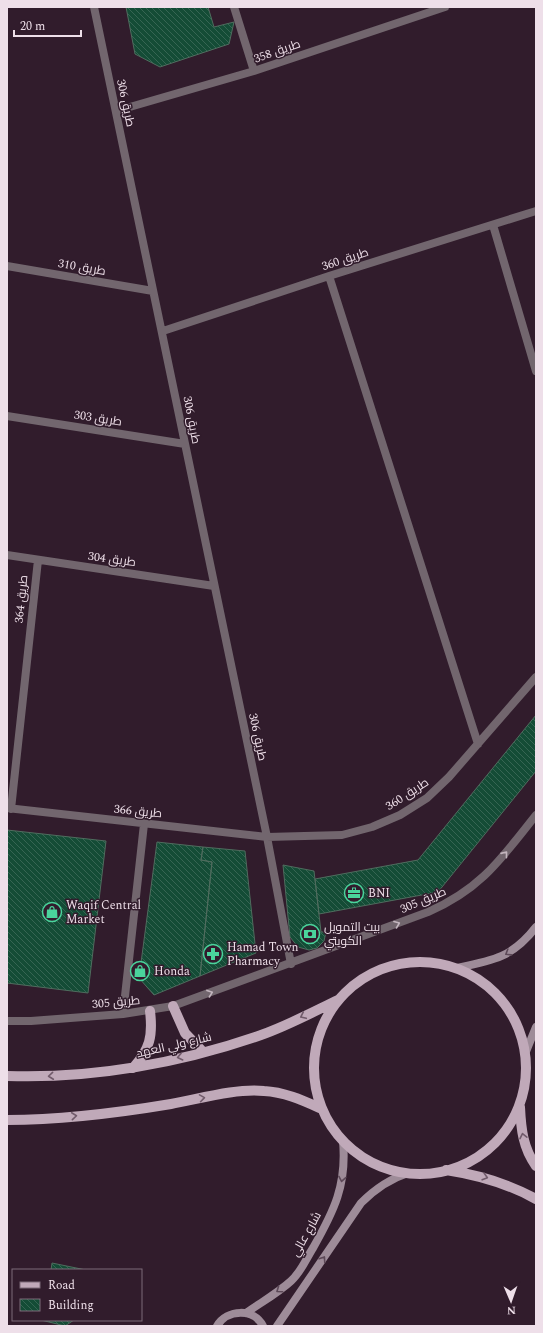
<svg xmlns="http://www.w3.org/2000/svg" width="543" height="1333" font-family="Spectral,Cairo,serif">
<defs>
<pattern id="building-back-hatch" width="6" height="6" patternUnits="userSpaceOnUse"><rect width="6" height="6" fill="#144c36"/><path d="M-1 5l2 2M0 0l6 6M5-1l2 2" fill="none" stroke="#366553"/></pattern>
</defs>
<rect width="100%" height="100%" fill="#311c2c"/>
<path fill="url(#building-back-hatch)" stroke="#4f6c5e" d="M126 7H208L214 27 234 22 229 44 160 67 135 54Z
M536 715V771L438 892 319 914 315 879 418 860Z
M7 830 106 841 88 993 7 983Z
M157 842 203 847 201 860 212 862 200 976 154 995 139 978Z
M203 847 245 851 256 953 200 976 212 862 201 860Z
M283 865 314 871 321 932H326L324 941 317 948 309 950 298 947 290 937Z
M52 1263 86 1270H51Z
M41 1320H74L65 1326Z"/>
<g fill="none" stroke-linecap="round" stroke-linejoin="round">
<path stroke="#72666e" stroke-width="8" d="M94 7 267 837 291 964
M234 7 254 71
M116 111 254 71 445 7
M493 225 536 371
M7 266 153 291
M329 276 478 744
M163 331 329 276 536 211
M7 416 185 444
M7 555 214 586
M7 808 267 837 342 835 372 827 400 815 427 798 449 777 536 677
M11 809 38 560
M123 1014 144 824
M7 1021H31L123 1014 173 1006 428 912C481 889 501 859 536 815"/>
<path stroke="#9e8c99" stroke-width="8" d="M456 968C492 961 512 958 536 927
M525 1054 536 1027
M246 1313C260 1303 278 1293 291 1281 301 1272 306 1259 313 1248 334 1211 347 1185 343 1141
M217 1326C227 1309 254 1308 263 1326
M277 1326 361 1203C375 1189 389 1179 408 1173"/>
<path stroke="#c0a9b9" stroke-width="10" d="M314 1068a106 106 0 1 1 212 0a106 106 0 1 1-212 0Z
M173 1006 185 1033 203 1052
M133 1068C150 1049 153 1036 150 1011
M7 1076C92 1079 181 1063 261 1035 287 1026 313 1012 338 1000
M520 1107C521 1129 523 1148 536 1166
M7 1120C62 1120 117 1113 171 1104 199 1099 236 1088 264 1091 285 1092 304 1101 322 1109
M446 1170C479 1175 507 1183 536 1199"/>
</g>
<defs><path id="oneway-chevron" d="M-2-3.5L2.5 0L-2 3.5" fill="none" stroke-width="1.6" stroke-linecap="round" stroke-linejoin="round"/></defs>
<g stroke="#c3b5be">
<use href="#oneway-chevron" transform="translate(505 854) rotate(-51)"/>
<use href="#oneway-chevron" transform="translate(397 924) rotate(-21)"/>
<use href="#oneway-chevron" transform="translate(210 993) rotate(-20)"/>
</g>
<g stroke="#5d4958">
<use href="#oneway-chevron" transform="translate(508 953) rotate(148)"/>
<use href="#oneway-chevron" transform="translate(342 1179) rotate(100)"/>
<use href="#oneway-chevron" transform="translate(323 1259) rotate(-56)"/>
<use href="#oneway-chevron" transform="translate(279 1290) rotate(145)"/>
</g>
<g stroke="#715b6b">
<use href="#oneway-chevron" transform="translate(303 1016) rotate(155)"/>
<use href="#oneway-chevron" transform="translate(180 1057) rotate(167)"/>
<use href="#oneway-chevron" transform="translate(51 1076) rotate(174)"/>
<use href="#oneway-chevron" transform="translate(202 1098) rotate(-9)"/>
<use href="#oneway-chevron" transform="translate(74 1116) rotate(-6)"/>
<use href="#oneway-chevron" transform="translate(523 1136) rotate(-102)"/>
<use href="#oneway-chevron" transform="translate(485 1177) rotate(16)"/>
</g>
<defs>
<symbol id="office-ring" viewBox="-11 -11 22 22"><circle r="9.5" fill="#311c2c" stroke="#4ad49c" stroke-width="1.5"/><path d="M-6-3h4V-5.5h4V-3h4V5H-6ZM-1-4.5V-3h2v-1.5ZM-6 0V1H6V0Z" fill="#4ad49c"/></symbol>
<symbol id="shop-ring" viewBox="-11 -11 22 22"><circle r="9.5" fill="#311c2c" stroke="#4ad49c" stroke-width="1.5"/><path d="M-5-2.5h2.3a2.7 3.5 0 0 1 5.4 0H5L5.5 6h-11ZM-1.5-2.5h3a1.5 2.3 0 0 0-3 0Z" fill="#4ad49c"/></symbol>
<symbol id="bank-ring" viewBox="-11 -11 22 22"><circle r="9.5" fill="#311c2c" stroke="#4ad49c" stroke-width="1.5"/><path d="M-6-4H6V4H-6ZM0-2.3a2.3 2.3 0 1 0 0 4.6a2.3 2.3 0 1 0 0-4.6Z" fill="#4ad49c"/></symbol>
<symbol id="pharmacy-ring" viewBox="-11 -11 22 22"><circle r="9.5" fill="#311c2c" stroke="#4ad49c" stroke-width="1.5"/><path d="M-2-6h4v4h4v4h-4v4h-4v-4h-4v-4h4Z" fill="#4ad49c"/></symbol>
</defs>
<g fill-rule="evenodd">
<use href="#office-ring" x="343" y="882" width="22" height="22"/>
<use href="#shop-ring" x="41" y="901" width="22" height="22"/>
<use href="#bank-ring" x="299" y="923" width="22" height="22"/>
<use href="#pharmacy-ring" x="202" y="943" width="22" height="22"/>
<use href="#shop-ring" x="129" y="960" width="22" height="22"/>
</g>
<g text-anchor="middle" stroke-width="3" stroke-linejoin="round" paint-order="stroke">
<g font-size="12" fill="#eedfe9" stroke="#311c2c">
<text transform="translate(277 51) rotate(-19)" y="4">طريق 358</text>
<text transform="translate(126 103) rotate(78)" y="4">طريق 306</text>
<text transform="translate(345 259) rotate(-18)" y="4">طريق 360</text>
<text transform="translate(82 267) rotate(10)" y="4">طريق 310</text>
<text transform="translate(98 418) rotate(9)" y="4">طريق 303</text>
<text transform="translate(192 420) rotate(79)" y="4">طريق 306</text>
<text transform="translate(112 559) rotate(8)" y="4">طريق 304</text>
<text transform="translate(21 599) rotate(-84)" y="4">طريق 364</text>
<text transform="translate(258 737) rotate(78)" y="4">طريق 306</text>
<text transform="translate(407 794) rotate(-33)" y="4">طريق 360</text>
<text transform="translate(138 811) rotate(6)" y="4">طريق 366</text>
<text transform="translate(423 900) rotate(-23)" y="4">طريق 305</text>
<text transform="translate(116 1002) rotate(-5)" y="4">طريق 305</text>
<text transform="translate(174 1045) rotate(-13)" y="4">شارع ولي العهد</text>
<text transform="translate(306 1234) rotate(-61)" y="4">شارع عالي</text>
</g>
<g font-size="12" fill="#eedfe9" stroke="#311c2c" text-anchor="start">
<text x="368" y="897">BNI</text>
<text x="66" y="909">Waqif Central<tspan x="66" dy="14">Market</tspan></text>
<text x="324" y="931">بيت التمويل<tspan x="324" dy="14">الكويتي</tspan></text>
<text x="227" y="951">Hamad Town<tspan x="227" dy="14">Pharmacy</tspan></text>
<text x="154" y="975">Honda</text>
</g>
</g>
<rect width="543" height="1333" fill="none" stroke="#eedfe9" stroke-width="16"/>
<rect x="12" y="1269" width="130" height="52" fill="#311c2c" stroke="#7d6a78"/>
<rect x="20" y="1282" width="20" height="6" fill="#c0a9b9" stroke="#7d6a78"/>
<text x="48" y="1289" font-size="12" fill="#eedfe9">Road</text>
<rect x="20" y="1299" width="20" height="12" fill="url(#building-back-hatch)" stroke="#7d6a78"/>
<text x="48" y="1309" font-size="12" fill="#eedfe9">Building</text>
<g transform="translate(511 1301) rotate(178)" stroke="#311c2c" stroke-width="3" paint-order="stroke">
<path d="M0-3L7 15L0 10L-7 15Z" fill="#eedfe9"/>
<text y="-6" font-size="11" font-weight="bold" text-anchor="middle" fill="#eedfe9">N</text>
</g>
<path d="M14 30v6h67v-6" fill="none" stroke="#eedfe9" stroke-width="2"/>
<text x="20" y="30" font-size="12" fill="#eedfe9" stroke="#311c2c" stroke-width="3" paint-order="stroke">20 m</text>
</svg>
